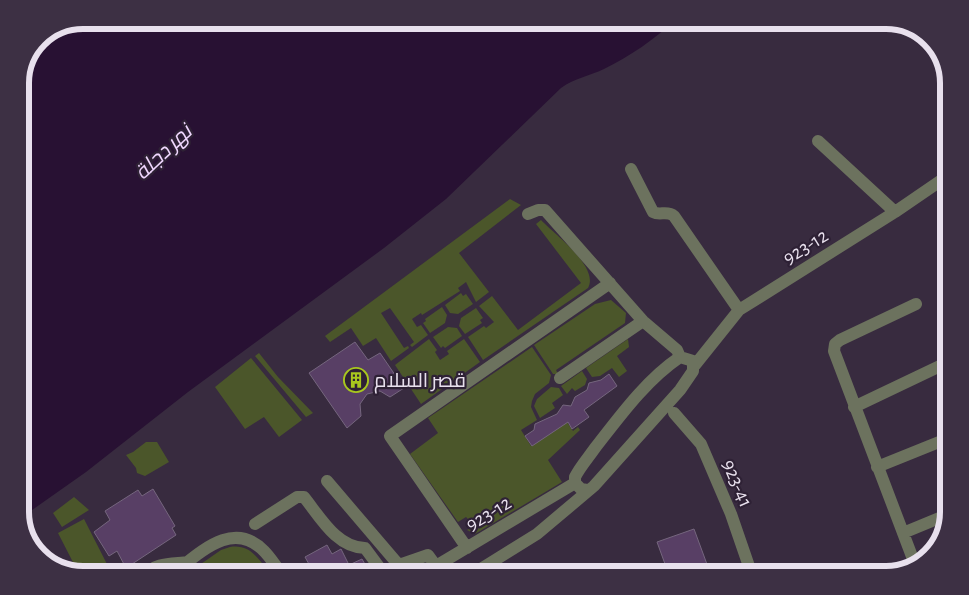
<svg xmlns="http://www.w3.org/2000/svg" width="969" height="595" font-family="'Alegreya Sans',Cairo,sans-serif">
<rect width="100%" height="100%" fill="#382b3f"/>
<path fill="#4b562a" d="M510 199 521 205 459 253 489 292 476 302 466 282 458 288 460 291 422 315 421 313 412 319 417 327 421 325 428 335 412 347 410 345 414 342 390 308 381 313 404 348 408 346 409 348 391 361 376 338 363 346 351 328 330 342 325 336Z
M541 220C553 233 600 267 588 288L483 360 468 337 484 326 486 328 494 322 479 306 492 296 518 330 581 283 536 224Z
M461 293 463 296 466 294 473 304 458 314 450 313 445 305Z
M611 300 626 313 625 323 556 370 558 374H553L534 345 595 304Z
M442 307 447 315 445 323 430 333 423 323 426 321 425 319Z
M476 308 483 318 480 320 482 323 465 334 459 326 461 318Z
M448 327 457 328 462 336 445 348 443 346 441 348 433 337Z
M429 339 437 350 435 352 440 360 449 354 447 351 464 339 480 362 421 404 395 365Z
M628 339 629 347 617 356 627 371 619 377 612 368 600 376 592 377 586 368Z
M532 347 551 375 549 383 535 394 532 401 531 407 537 420 521 430 531 446 567 422 573 431 578 427 580 430 548 460 562 482 475 534 467 530 476 524 473 518 469 520 466 517 458 522 410 454 438 433 428 418Z
M259 353 278 377 313 413 306 417 255 356Z
M251 358 302 420 279 437 264 417 245 429 215 387Z
M582 371 587 379 585 385 575 391 572 388 567 394 561 386Z
M551 387 559 388 563 395 552 403 555 408 540 418 534 406 537 399Z
M146 442H157L169 462 145 476 137 473 136 468 126 455 133 452Z
M74 497 89 510 62 527 53 513Z
M84 519 110 570 116 571 118 575 79 574 58 533Z
M230 547C245 545 252 551 262 563L257 565V575H185L221 550Z"/>
<path fill="#281133" d="M83 20H675C654 40 630 56 604 69 589 76 575 78 561 88L446 199 384 248 188 392 86 472 25 515 28 526 24 530 20 516V79L39 38Z"/>
<path fill="#583f65" stroke="#75667e" d="M355 342 368 360 380 353 404 388 390 397 380 391 367 394 360 404 361 416 347 428 309 373Z
M609 374 617 386 584 410 589 417 572 429 568 422 532 446 525 436 534 430 535 424 557 414 563 405 571 406 575 397 587 390 589 383 601 380Z
M153 489 175 526 172 528 176 535 126 568 117 551 109 556 94 532 110 520 105 511 138 490 142 496Z
M694 529 708 567 706 568 708 575H669L657 542Z
M327 545 332 554 341 549 349 565 362 559 371 575H315L305 557Z"/>
<g fill="none" stroke-linecap="round" stroke-linejoin="round">
<path stroke="#6c725e" stroke-width="12" d="M818 141 895 212
M631 169 653 212C660 216 667 210 674 216L739 310
M528 214 538 210H545L643 321 677 350 680 357
M695 365 739 310 895 212 949 175
M560 378 643 321
M854 407 940 366
M674 413 701 444 731 514 752 575
M877 467 949 438
M327 481 397 563 402 564 428 555 436 566
M255 524 297 497H304C320 517 337 548 365 548L385 575
M903 533 949 514
M467 548 390 436 610 283
M916 567 834 351 835 344 840 340 916 304
M147 575C153 562 175 564 188 562
M171 575C198 555 232 518 264 551 271 558 276 567 283 575
M421 575 575 483
M471 575 537 534 594 486 680 390 693 371V361L680 357C646 380 620 416 595 448 588 458 580 467 575 477V483L581 489 587 490"/>
</g>
<defs>
<symbol id="building-ring" viewBox="-11 -11 22 22"><circle r="9.5" fill="#2e2135" stroke="#a8c71e" stroke-width="1.5"/><path d="M-4-6H4V6H1V3H-1V6H-4ZM-2.5-4.3h1.7v1.8h-1.7ZM.8-4.3h1.7v1.8H.8ZM-2.5-1h1.7V.8h-1.7ZM.8-1h1.7V.8H.8Z" fill="#a8c71e"/></symbol>
</defs>
<g fill-rule="evenodd">
<use href="#building-ring" x="342" y="366" width="28" height="28"/>
</g>
<g text-anchor="middle" stroke-width="4.5" stroke-linejoin="round" paint-order="stroke">
<g font-size="20" fill="#e8e0ed" stroke="#2e2135">
<text transform="translate(805 246) rotate(-32)" y="7">923-12</text>
<text transform="translate(738 483) rotate(67)" y="7">923-41</text>
<text transform="translate(488 513) rotate(-31)" y="7">923-12</text>
</g>
<g font-size="20" fill="#e8e0ed" stroke="#2e2135" text-anchor="start">
<text x="374" y="387">قصر السلام</text>
</g>
<g font-size="21" font-style="italic" fill="#f0d7fe" stroke="#2e2135">
<text transform="translate(163 152) rotate(-43)" y="7">نهر دجلة</text>
</g>
</g>
<path d="M0 0H969V595H0ZM83 29H886A54 54 0 0 1 940 83V512A54 54 0 0 1 886 566H83A54 54 0 0 1 29 512V83A54 54 0 0 1 83 29Z" fill="#3d3044" fill-rule="evenodd"/>
<path fill="none" stroke="#e8e0ed" stroke-width="6" d="M83 29H886A54 54 0 0 1 940 83V512A54 54 0 0 1 886 566H83A54 54 0 0 1 29 512V83A54 54 0 0 1 83 29Z"/>
</svg>
